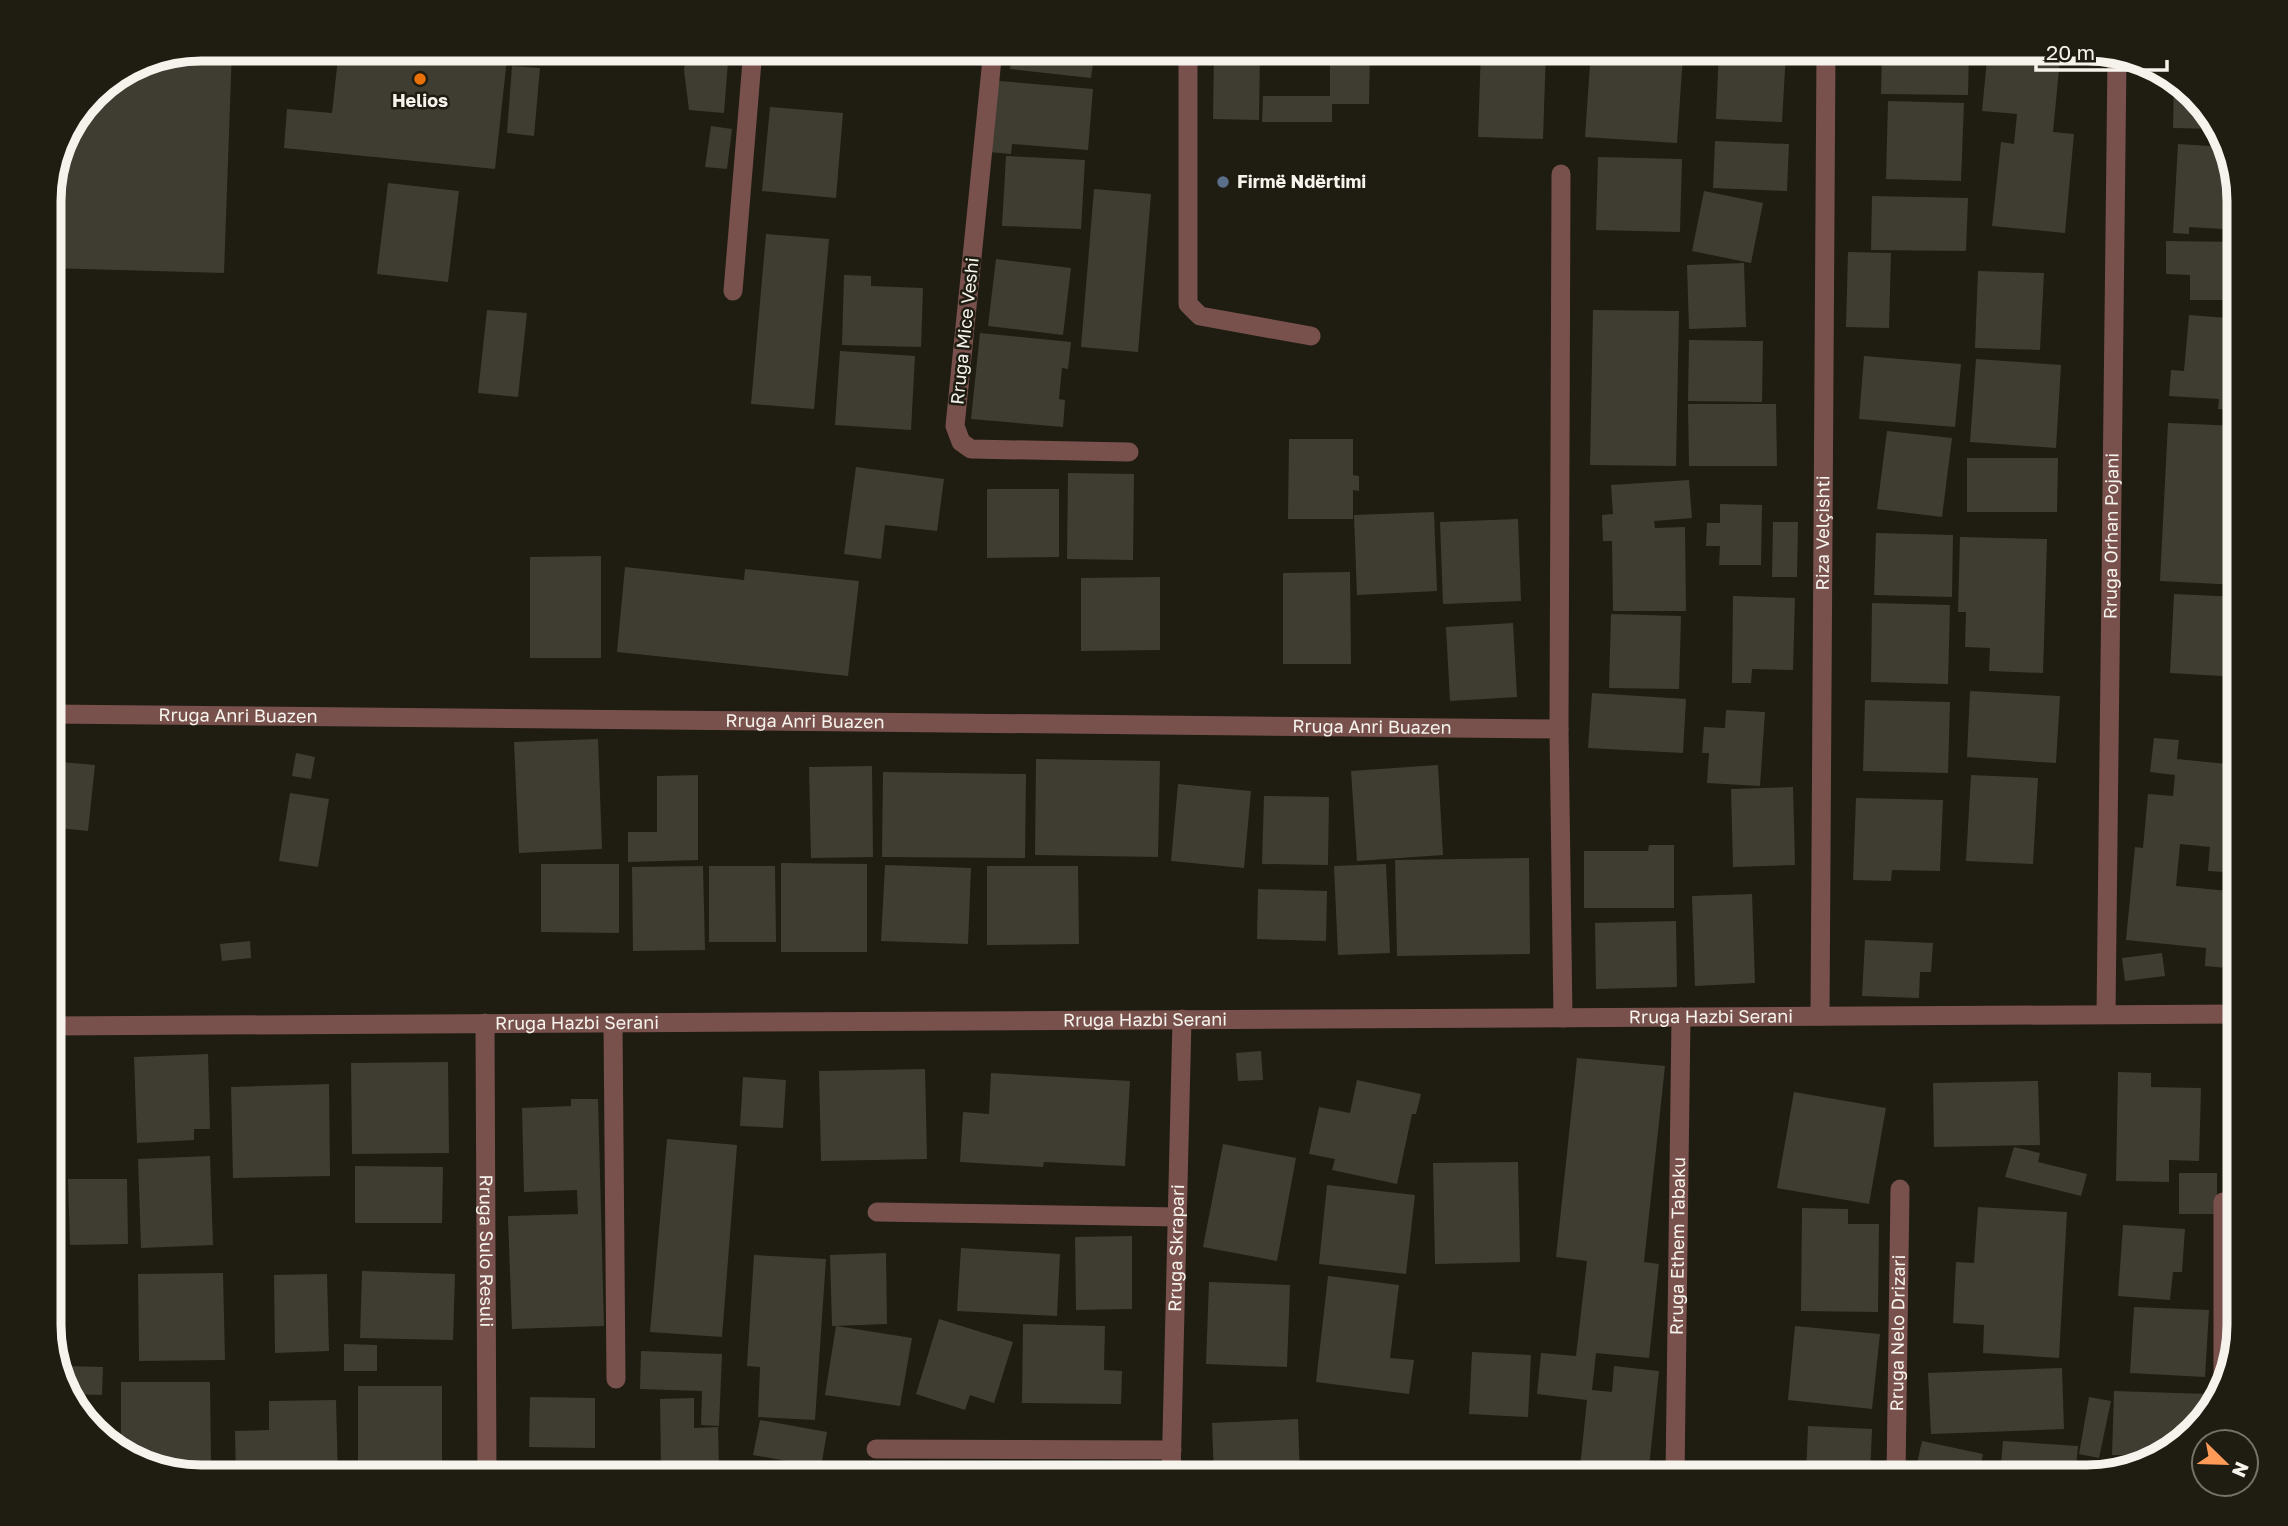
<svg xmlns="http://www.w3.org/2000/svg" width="2288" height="1526" font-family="'Golos Text',sans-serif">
<rect width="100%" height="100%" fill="#1f1c12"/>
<path fill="#3f3d31" d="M202 49H232L224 273 49 268V192L61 143H74V123L94 93 144 60Z
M339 49H508L495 169 284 148 287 109 332 113Z
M687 49H729L724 113 689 110 684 70Z
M1013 49H1095L1091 78 1010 69Z
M1214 49H1260L1259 120 1213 119Z
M1330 49H1370L1369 104H1332V122H1262L1263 96H1330Z
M1481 49 1546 50 1543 139 1478 137Z
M1719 49 1786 52 1782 122 1716 119Z
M1882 49H1969L1968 95 1881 94Z
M1988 49H2061L2053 132 2074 134 2065 233 1992 226 2001 142 2014 144 2017 114 1982 111Z
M1591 50 1683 56 1677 143 1585 137Z
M512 66 540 68 534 136 507 133Z
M2174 78 2219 129 2173 128Z
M999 81 1093 89 1088 150 1012 144 1011 154 989 152Z
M1888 101 1964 103 1961 181 1886 179Z
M770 107 843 113 836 198 762 191Z
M711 126 732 129 727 169 705 167Z
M1715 141 1789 144 1787 191 1713 188Z
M2178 144 2226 147 2239 201V230L2189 227V234L2173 233Z
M1006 156 1085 160 1081 229 1002 226Z
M1598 157 1682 159 1680 232 1596 230Z
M388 183 459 191 448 282 377 274Z
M1094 189 1151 194 1138 352 1081 347Z
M1704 191 1763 203 1751 263 1692 251Z
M1872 196 1968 198 1966 251 1871 250Z
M766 234 829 239 814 409 751 404Z
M2166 241 2239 242V300H2190V275L2166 274Z
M1848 252 1891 253 1889 328 1846 327Z
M996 259 1071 268 1063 335 988 326Z
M1744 263 1746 327 1689 329 1687 265Z
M1978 271 2044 273 2040 350 1975 348Z
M844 275 871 276V286L923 288 921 347 842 345Z
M487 310 527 313 518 397 478 393Z
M1593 310 1679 311 1676 466 1590 465Z
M2189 315 2239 319V411L2218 409 2219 399 2169 396 2171 370 2184 371Z
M980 333 1071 342 1068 369 1062 368 1059 399 1065 400 1063 427 971 419Z
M1689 340 1763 341 1762 402 1688 401Z
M840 351 915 356 911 430 835 425Z
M1864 356 1961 364 1955 427 1859 419Z
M1976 359 2061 365 2056 448 1970 442Z
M1688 404H1776L1777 466H1689Z
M2168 423 2239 426V585L2160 581Z
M1887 431 1952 438 1942 517 1877 509Z
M1289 439H1353V475L1359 476V491L1353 490V519H1288Z
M1967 458H2058L2057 512H1967Z
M856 467 944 479 937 531 885 525 881 559 844 554Z
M1068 473 1134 474 1133 560 1067 559Z
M1689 480 1692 518 1654 521 1655 528 1685 527 1686 611H1613L1612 541H1603L1602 515 1613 514 1611 485Z
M987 489H1059V557L987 558Z
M1720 504 1762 505 1761 565H1719L1720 546H1706L1707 523H1720Z
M1434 512 1437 591 1357 595 1354 515Z
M1518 519 1521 601 1443 604 1440 522Z
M1773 522H1798L1797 577H1772Z
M1876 533 1953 535 1952 597 1874 595Z
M1960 537 2047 539 2043 673 1989 671 1990 648 1965 647 1966 612H1958Z
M601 556V658H530V557Z
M625 567 744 580 745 569 859 581 848 676 617 652Z
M1350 572 1351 664H1283V573Z
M1160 577V650L1081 651V578Z
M2174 594 2239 597V677L2170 673Z
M1733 596 1795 598 1793 670 1752 669 1751 683H1732Z
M1872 603 1950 605 1948 684 1871 682Z
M1611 614 1681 616 1679 689 1609 688Z
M1513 623 1517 697 1450 701 1446 627Z
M1970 691 2060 696 2056 763 1967 757Z
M1592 693 1686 699 1683 753 1588 748Z
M1865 700 1950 702 1948 773 1863 771Z
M1726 710 1765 712 1760 786 1707 783 1709 753H1702L1704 727 1725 728Z
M2154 738 2179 740 2177 759 2237 765 2234 790 2239 791V873L2208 871 2210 847 2180 844 2176 886 2239 892V969L2205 966 2206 948 2126 940 2135 847 2143 848 2148 794 2173 796 2175 775 2150 772Z
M598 739 602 849 519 853 514 742Z
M296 753 315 757 311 779 292 776Z
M1036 759 1160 761 1158 857 1035 855Z
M49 761 95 765 88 831 49 827Z
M1438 765 1443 855 1357 861 1351 771Z
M872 766 873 857 811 858 809 767Z
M883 772 1026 774 1025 858 882 857Z
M698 775V860L628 862V832H657V776Z
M1971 775 2038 778 2033 864 1966 861Z
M1178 784 1251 791 1244 868 1171 861Z
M1793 787 1795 865 1733 867 1731 789Z
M290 793 329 799 318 867 279 861Z
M1264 796 1329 797 1328 865 1262 864Z
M1856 798 1943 800 1940 871 1892 870 1891 881 1853 880Z
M1649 845H1674V908H1584V851H1648Z
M1529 858 1530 954 1397 956 1395 860Z
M781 863 867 864V952H781Z
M541 864H619V933L541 932Z
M1386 864 1390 953 1338 955 1334 866Z
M885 865 971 868 968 944 881 941Z
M703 866 705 950 633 951 632 867Z
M709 866H775L776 942H709Z
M987 866H1078L1079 944 987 945Z
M1258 889 1327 891 1326 941 1257 939Z
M1752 894 1755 983 1695 986 1692 896Z
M1676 921 1677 987 1596 989 1595 923Z
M1865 940 1933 943 1931 972H1920L1919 998 1862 996Z
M250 941 251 958 222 961 220 944Z
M2162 953 2165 976 2125 981 2122 958Z
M1261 1051 1263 1080 1238 1081 1236 1053Z
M208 1054 210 1129H194V1140L137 1143 134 1057Z
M1577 1058 1665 1066 1644 1262 1659 1264 1649 1358 1596 1353 1592 1390 1612 1392 1614 1366 1659 1371 1648 1477H1579L1587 1400 1537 1394 1541 1353 1576 1356 1587 1261 1556 1257Z
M448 1062 449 1153 352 1154 351 1063Z
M925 1069 927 1159 821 1161 819 1071Z
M2118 1072 2151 1073V1087L2201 1088 2199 1161 2169 1160V1182L2116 1181Z
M991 1073 1130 1081 1125 1166 1044 1162 1043 1167 960 1162 963 1112 989 1114Z
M743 1077 786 1080 783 1128 740 1126Z
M1357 1080 1421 1094 1416 1114H1412L1397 1184 1332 1170 1335 1159 1309 1154 1319 1107 1350 1113Z
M2038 1081 2040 1145 1934 1147 1933 1083Z
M329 1084 330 1176 233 1178 231 1087Z
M1794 1092 1886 1108 1869 1204 1777 1188Z
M571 1099H598L604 1326 512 1329 508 1216 578 1214 577 1190 524 1192 522 1108 571 1106Z
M667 1139 737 1145 722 1337 650 1332Z
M1223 1144 1296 1158 1277 1261 1203 1247Z
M2014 1147 2040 1153 2038 1162 2087 1174 2081 1196 2005 1177Z
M210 1156 213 1245 141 1248 138 1159Z
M1518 1162 1520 1262 1435 1264 1433 1163Z
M355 1166 443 1167 442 1223H355Z
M2179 1173H2217V1214H2179Z
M68 1179H127L128 1244 70 1245Z
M1327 1185 1415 1195 1406 1274 1319 1264Z
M1978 1207 2067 1212 2059 1358 1983 1353 1984 1325 1953 1323 1956 1262 1974 1263Z
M1802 1208 1848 1209V1224H1879L1878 1312 1801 1311Z
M2123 1225 2185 1229 2182 1272H2173L2170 1300 2118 1296Z
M1132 1236V1309L1076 1310 1075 1237Z
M961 1248 1060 1254 1057 1316 957 1311Z
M886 1253 887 1324 832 1326 830 1255Z
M754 1255 826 1259 815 1420 758 1417 760 1367 747 1366Z
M362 1271 455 1274 453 1340 360 1338Z
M223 1273 225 1360 139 1361 138 1274Z
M327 1274 329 1351 275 1353 274 1275Z
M1328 1276 1399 1285 1390 1358 1414 1360 1409 1394 1316 1382Z
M1209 1282 1290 1285 1287 1367 1206 1364Z
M2134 1307 2209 1310 2205 1377 2130 1373Z
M939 1319 1013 1342 994 1403 970 1395 965 1410 916 1394Z
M1023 1324 1105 1326 1104 1370 1122 1371 1121 1404 1022 1403Z
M836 1326 912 1338 900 1406 825 1395Z
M1795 1326 1880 1334 1872 1409 1788 1400Z
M344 1344 377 1345V1371H344Z
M641 1351 722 1354 719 1426 701 1425 702 1391 640 1389Z
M1472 1352 1531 1355 1528 1417 1469 1414Z
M65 1366 103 1367 102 1395 67 1394Z
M2062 1368 2064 1429 1931 1434 1928 1373Z
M121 1382H210L211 1462H154L121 1452Z
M358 1386H442V1472H408V1477H363V1473L358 1472Z
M2114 1391 2208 1394V1414L2154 1461 2124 1468 2125 1455H2112Z
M530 1397 595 1398V1448L529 1447Z
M2089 1397 2111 1401 2099 1458 2079 1454Z
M694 1398V1428L718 1427 719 1466 661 1468 660 1399Z
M336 1400 338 1476 236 1477 235 1431 269 1430V1401Z
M1298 1419 1300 1477H1214L1212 1423Z
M760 1420 827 1432 821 1467 753 1455Z
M1808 1426 1872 1429 1870 1477H1806Z
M1922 1441 1983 1454 1978 1477H1914Z
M2003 1441 2078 1446 2075 1477H2000Z
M1376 1461V1477H1345L1344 1462Z
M1034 1469 1076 1476V1477H1033Z
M1090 1470 1129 1475V1477H1089Z
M754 1472 824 1475V1477H754Z"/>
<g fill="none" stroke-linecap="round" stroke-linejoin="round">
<path stroke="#78514c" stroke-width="19" d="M1188 49V304L1200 316 1311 336
M733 291 753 49
M613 1023 616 1379
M877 1212 1177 1217
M876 1449 1172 1450"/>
<g stroke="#78514c" stroke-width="19">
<path d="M993 49 955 426 961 442 971 449 1129 452"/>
<path id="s1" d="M49 714 1559 729 1563 1018"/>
<path d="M1559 729 1561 174"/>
<path id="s2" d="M2106 1014 2117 58"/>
<path id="s3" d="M1820 1016 1826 49"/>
<path id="s4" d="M485 1023 487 1477"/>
<path d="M2223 1378V1202"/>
<path id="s5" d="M1171 1477 1182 1019"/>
<path id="s6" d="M1675 1477 1681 1017"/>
<path id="s7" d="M1896 1477 1900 1189"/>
</g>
<path stroke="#78514c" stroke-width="19" id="s8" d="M49 1026 2239 1014"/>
</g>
<circle fill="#e8710a" stroke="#1f1c12" stroke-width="2.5" cx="420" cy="79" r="7"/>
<circle fill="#5c6f8a" stroke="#1f1c12" stroke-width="2.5" cx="1223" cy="182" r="7"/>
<g text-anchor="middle" stroke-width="5" stroke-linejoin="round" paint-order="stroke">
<g font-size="18" font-weight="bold" fill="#f5f3ec" stroke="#1f1c12">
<text x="420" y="107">Helios</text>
<text x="1237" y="188" text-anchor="start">Firmë Ndërtimi</text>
</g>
<g font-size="18" fill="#f5f3ec" stroke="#1f1c12">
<text transform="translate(965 331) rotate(-84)" y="6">Rruga Mice Veshi</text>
<text dy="6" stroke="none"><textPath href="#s3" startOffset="483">Riza Velçishti</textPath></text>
<text dy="6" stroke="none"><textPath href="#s2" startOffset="478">Rruga Orhan Pojani</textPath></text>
<text dy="6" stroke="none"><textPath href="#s1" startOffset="189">Rruga Anri Buazen</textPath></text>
<text dy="6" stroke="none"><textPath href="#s1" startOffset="756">Rruga Anri Buazen</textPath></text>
<text dy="6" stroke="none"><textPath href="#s1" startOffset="1323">Rruga Anri Buazen</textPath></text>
<text dy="6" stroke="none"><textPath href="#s8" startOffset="1662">Rruga Hazbi Serani</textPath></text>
<text dy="6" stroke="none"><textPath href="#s8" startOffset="1096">Rruga Hazbi Serani</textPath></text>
<text dy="6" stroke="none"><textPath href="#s8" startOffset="528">Rruga Hazbi Serani</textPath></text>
<text dy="6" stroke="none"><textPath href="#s6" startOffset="231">Rruga Ethem Tabaku</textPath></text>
<text dy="6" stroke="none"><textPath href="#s5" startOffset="229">Rruga Skrapari</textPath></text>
<text dy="6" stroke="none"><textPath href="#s4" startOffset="228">Rruga Sulo Resuli</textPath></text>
<text dy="6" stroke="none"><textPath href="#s7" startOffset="144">Rruga Nelo Drizari</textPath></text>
</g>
</g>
<path d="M0 0H2288V1526H0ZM201 61H2087A140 140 0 0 1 2227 201V1325A140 140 0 0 1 2087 1465H201A140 140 0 0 1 61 1325V201A140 140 0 0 1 201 61Z" fill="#1f1c12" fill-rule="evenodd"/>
<path fill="none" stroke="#f5f3ec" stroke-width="9" d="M201 61H2087A140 140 0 0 1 2227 201V1325A140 140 0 0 1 2087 1465H201A140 140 0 0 1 61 1325V201A140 140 0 0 1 201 61Z"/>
<g transform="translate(2225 1463) rotate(113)"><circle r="33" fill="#1f1c12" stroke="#757269" stroke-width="2"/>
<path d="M0-5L12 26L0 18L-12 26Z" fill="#fe9b59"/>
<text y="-10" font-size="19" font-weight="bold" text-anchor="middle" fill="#f5f3ec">N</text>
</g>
<path d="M2036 60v10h131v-10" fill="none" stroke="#f5f3ec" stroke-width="3.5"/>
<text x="2046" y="60" font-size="21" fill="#f5f3ec" stroke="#1f1c12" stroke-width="5" paint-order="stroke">20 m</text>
</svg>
